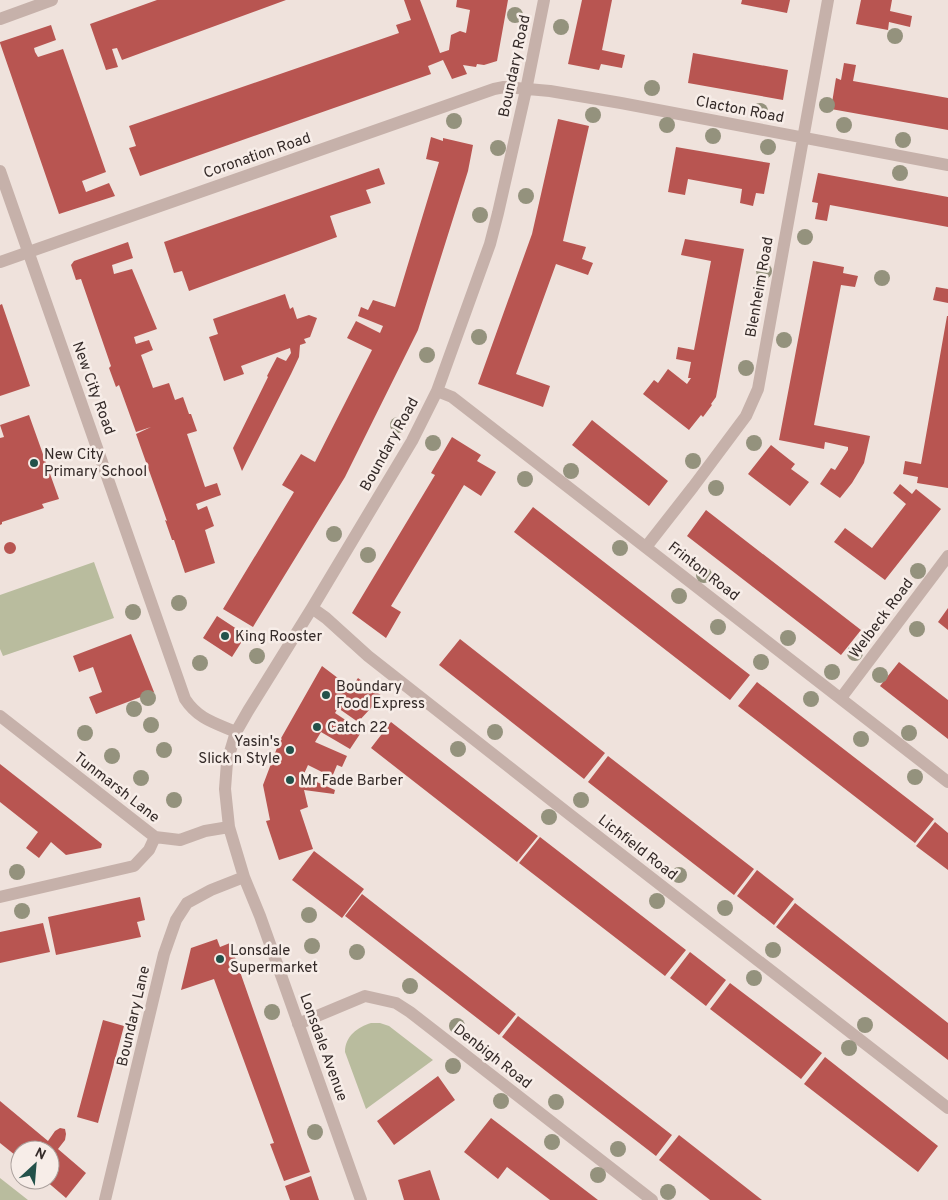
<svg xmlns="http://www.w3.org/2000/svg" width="948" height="1200" font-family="Overpass,sans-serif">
<rect width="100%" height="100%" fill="#efe2dc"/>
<path fill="#b9bc9e" d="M94 562 114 618 3 656 0 649V595Z
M371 1023H380L389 1026 433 1060 366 1109 345 1052C345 1036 358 1027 371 1023Z
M0 1178 28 1200H0Z"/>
<path fill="#b85551" d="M157 0H286L122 60 117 48 112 49 118 67 106 70 90 24Z
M404 0H420L440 53 449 50 451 35 460 31 466 33 470 10 456 7 457 0H508L497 61 484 65 477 64 476 67 463 65 467 74 452 79 443 60 428 66 431 74 140 176 129 148 136 146 129 126 399 33 396 25 411 20Z
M582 0H612L602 50 625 55 622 68 601 64 599 70 568 64Z
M742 0H790L787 13 741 4Z
M861 0H892L890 11 912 16 910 27 889 22 888 30 856 24Z
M51 25 56 40 34 48 35 52 38 57 63 49 106 172 82 181 86 192 109 183 115 196 59 214 0 43V42Z
M693 53 788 70 783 100 688 83Z
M844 63 856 65 853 81 948 98V130L831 109 836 78 841 80Z
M558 119 589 126 563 241 586 247 582 259 593 263 588 275 556 264 516 374 550 386 543 407 478 384 532 234Z
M431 137 443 141V138L473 145 468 171 418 330 345 477 253 627 223 609 294 492 282 485 301 454 315 462 372 350 347 338 356 321 380 333 383 326 358 316 361 307 368 310 373 300 395 307 439 162 426 159Z
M676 147 770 163 764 194 756 193 753 206 740 203 742 189 688 179 685 195 668 192Z
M379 168 385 184 366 190 371 203 330 216 337 237 189 291 182 271 174 273 164 242Z
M818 173 948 197V227L830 205 827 221 815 219 818 203 812 202Z
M685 239 744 249 716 397 711 404 712 405 703 417 701 415 689 430 643 394 654 380 658 383 668 369 687 384 691 378H688L691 362 676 359 678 347 694 350 711 261 681 255Z
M128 242 133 258 112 265 114 274 132 269 157 329 134 337 136 344 149 340 153 350 141 355 153 388 169 383 175 400 183 397 189 414H191L197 431 187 434 205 487 217 483 221 495 196 504 198 510 207 506 214 526 205 530 215 563 185 573 174 540H172L165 520 167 521 136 434 151 427 136 432 119 385 116 387 109 368 111 366 81 279 76 280 71 265 74 261Z
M813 261 844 267 843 273 858 276 855 287 841 285 814 425 870 436 864 463 852 483 840 498 820 484 831 468 835 470 848 450V447L825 442 824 449 779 440Z
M936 287 948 289V303L933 300Z
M285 294 290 309 293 307 297 319 309 315 317 318 310 337 304 339 306 343 300 345 299 357 291 374 242 471 233 448 268 377 267 376 277 357 286 361 291 353 290 348 241 366 244 374 224 381 209 337 218 334 213 319Z
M2 304 30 386 0 396V305Z
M947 316H948V488L917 483 918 477 903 474 905 461 921 464Z
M29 415 59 499 42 504 44 508 2 522V524L0 525V438L4 437 0 425Z
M592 420 668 481 649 506 572 445Z
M452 437 481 455 477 461 496 472 481 496 464 485 391 606 401 612 386 638 352 613 435 475 431 473Z
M771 445 795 464 791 469 809 482 790 506 748 474Z
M900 484 912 494 916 489 941 509 885 580 834 542 845 528 872 548 906 504 893 493Z
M533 507 750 675 730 700 514 532Z
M706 510 861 630 841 655 687 536Z
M4 548a6 6 0 1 1 12 0a6 6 0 1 1-12 0Z
M948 608V630L938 622Z
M217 616 246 635 232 657 203 638Z
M131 634 154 692 96 714 89 697 102 692 93 667 79 672 73 656Z
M460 639 605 753 584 779 439 665Z
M899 662 948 700V739L880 686Z
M322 666 351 688 358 678 382 696 358 722 338 708 335 713 362 731 350 749 321 732 315 742 347 756 342 767 337 765 332 777 308 765 303 776 335 790 334 794 304 790 308 807 300 810 313 849 279 860 266 821 270 820 263 785 280 740Z
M757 682 934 819 915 843 738 706Z
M391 722 538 836 517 862 371 748Z
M608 756 754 869 734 895 588 782Z
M0 764 102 844 101 848 66 855 51 842 39 858 26 848 38 832 0 802Z
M935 822 948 833V870L916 846Z
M540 837 686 950 665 976 519 863Z
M314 851 364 889 342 918 292 880Z
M757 870 794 899 774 925 737 896Z
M362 894 516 1014 499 1035 345 916Z
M140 897 145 920 137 922 141 937 56 955 48 917Z
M795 903 948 1023V1060L776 927Z
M43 923 50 952 0 963V932Z
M217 939 220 947 230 943 310 1172 284 1181 270 1144 274 1143 214 979 181 990 191 948Z
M690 952 726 980 706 1006 670 978Z
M730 983 822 1053 801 1079 710 1009Z
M518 1016 672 1135 656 1156 502 1037Z
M103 1020 124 1026 98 1123 77 1117Z
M825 1057 938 1146 918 1172 804 1084Z
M438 1076 455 1100 394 1145 377 1121Z
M0 1101 48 1141 55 1131 60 1128 65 1129 66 1134 65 1140 58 1149 86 1173 66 1198 45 1180H50V1150H20V1159L0 1143Z
M491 1118 525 1144 598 1200H550L507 1167 498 1179 464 1152Z
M679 1135 762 1200H710L659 1160Z
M430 1170 440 1200H404L398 1180Z
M311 1176 319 1200H290L285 1186Z"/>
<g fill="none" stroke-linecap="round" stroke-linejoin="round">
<path stroke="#c6b1aa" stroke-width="12" d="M0 19 52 0
M0 171 185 699C198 719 215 723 236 732
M0 262 494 89 504 87 550 91 621 103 948 165
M437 391 452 397 501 435 948 782
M646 547 693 487 746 416 758 389 828 0
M312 608 326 618 368 656 569 814 948 1108
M841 698 948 556
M0 716 155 837 180 840 205 831 229 827
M0 897 134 866 149 850 155 837
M298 1024 365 996 396 1003 410 1012 652 1200
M105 1200 164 954 176 920 187 903 211 890 244 877
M361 1200 260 916 244 877 229 827 225 789 227 762 236 732 248 711 312 608 412 441 437 391 490 244 498 213 526 90 544 0"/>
</g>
<g fill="#94927d">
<circle cx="515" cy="15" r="8"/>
<circle cx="561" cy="27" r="8"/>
<circle cx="895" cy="36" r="8"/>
<circle cx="652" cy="88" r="8"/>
<circle cx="827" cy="105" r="8"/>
<circle cx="760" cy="111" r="8"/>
<circle cx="593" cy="115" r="8"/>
<circle cx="454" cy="121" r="8"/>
<circle cx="667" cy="125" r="8"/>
<circle cx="844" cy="125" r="8"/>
<circle cx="713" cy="136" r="8"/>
<circle cx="903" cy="140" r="8"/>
<circle cx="768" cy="147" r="8"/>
<circle cx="498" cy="148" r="8"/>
<circle cx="900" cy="173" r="8"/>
<circle cx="526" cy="196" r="8"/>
<circle cx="480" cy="215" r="8"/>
<circle cx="805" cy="237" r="8"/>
<circle cx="764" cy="271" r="8"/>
<circle cx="882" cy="278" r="8"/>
<circle cx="479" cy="337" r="8"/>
<circle cx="784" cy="340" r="8"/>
<circle cx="427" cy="355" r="8"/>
<circle cx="746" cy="368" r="8"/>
<circle cx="398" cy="425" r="8"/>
<circle cx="433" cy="443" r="8"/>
<circle cx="754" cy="443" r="8"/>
<circle cx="693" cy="461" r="8"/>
<circle cx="571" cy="471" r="8"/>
<circle cx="525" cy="479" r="8"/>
<circle cx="716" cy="488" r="8"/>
<circle cx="334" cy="534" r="8"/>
<circle cx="620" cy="548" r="8"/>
<circle cx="368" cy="555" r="8"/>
<circle cx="918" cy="571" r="8"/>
<circle cx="704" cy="575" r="8"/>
<circle cx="679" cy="596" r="8"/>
<circle cx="179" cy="603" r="8"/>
<circle cx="133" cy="612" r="8"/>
<circle cx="718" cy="627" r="8"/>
<circle cx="917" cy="629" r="8"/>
<circle cx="788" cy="638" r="8"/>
<circle cx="855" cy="653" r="8"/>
<circle cx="257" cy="656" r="8"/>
<circle cx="761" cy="662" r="8"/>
<circle cx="200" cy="663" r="8"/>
<circle cx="832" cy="672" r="8"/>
<circle cx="880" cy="675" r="8"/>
<circle cx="148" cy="698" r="8"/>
<circle cx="811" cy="699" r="8"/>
<circle cx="134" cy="709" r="8"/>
<circle cx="151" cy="725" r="8"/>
<circle cx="495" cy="732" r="8"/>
<circle cx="85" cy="733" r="8"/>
<circle cx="909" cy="733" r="8"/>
<circle cx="861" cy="739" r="8"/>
<circle cx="458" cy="749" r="8"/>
<circle cx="164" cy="750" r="8"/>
<circle cx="112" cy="756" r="8"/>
<circle cx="915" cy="777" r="8"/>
<circle cx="141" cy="778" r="8"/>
<circle cx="174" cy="800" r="8"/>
<circle cx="581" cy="800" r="8"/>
<circle cx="549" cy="817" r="8"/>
<circle cx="17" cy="872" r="8"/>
<circle cx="679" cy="875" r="8"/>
<circle cx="657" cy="901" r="8"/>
<circle cx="725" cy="908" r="8"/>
<circle cx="22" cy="911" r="8"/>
<circle cx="309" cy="915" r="8"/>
<circle cx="312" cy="946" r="8"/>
<circle cx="773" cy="950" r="8"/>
<circle cx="357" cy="952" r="8"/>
<circle cx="754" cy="978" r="8"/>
<circle cx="410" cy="986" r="8"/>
<circle cx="272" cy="1012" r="8"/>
<circle cx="865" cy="1025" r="8"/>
<circle cx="457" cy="1026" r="8"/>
<circle cx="849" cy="1048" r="8"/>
<circle cx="453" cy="1066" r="8"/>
<circle cx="501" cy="1101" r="8"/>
<circle cx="556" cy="1102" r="8"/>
<circle cx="315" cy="1132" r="8"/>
<circle cx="552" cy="1142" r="8"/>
<circle cx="618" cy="1149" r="8"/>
<circle cx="598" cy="1175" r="8"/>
<circle cx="668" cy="1192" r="8"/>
</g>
<g fill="#23514a" stroke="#f7ede8" stroke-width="2">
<circle cx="34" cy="463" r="5"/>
<circle cx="225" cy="636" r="5"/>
<circle cx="326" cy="695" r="5"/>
<circle cx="317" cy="727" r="5"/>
<circle cx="290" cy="750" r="5"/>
<circle cx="290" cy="780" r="5"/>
<circle cx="220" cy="959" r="5"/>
</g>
<g text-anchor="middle" stroke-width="5" stroke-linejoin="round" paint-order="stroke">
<g font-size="15" fill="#342a28" stroke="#f7ede8">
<text transform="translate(514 66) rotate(-78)" y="5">Boundary Road</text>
<text transform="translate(740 109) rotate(11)" y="5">Clacton Road</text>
<text transform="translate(257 155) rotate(-19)" y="5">Coronation Road</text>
<text transform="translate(759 287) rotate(-80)" y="5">Blenheim Road</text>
<text transform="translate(94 388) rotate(70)" y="5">New City Road</text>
<text transform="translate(389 444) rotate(-61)" y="5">Boundary Road</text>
<text transform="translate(704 571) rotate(38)" y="5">Frinton Road</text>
<text transform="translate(881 618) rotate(-53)" y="5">Welbeck Road</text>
<text transform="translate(117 787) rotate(38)" y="5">Tunmarsh Lane</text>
<text transform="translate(638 847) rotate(38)" y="5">Lichfield Road</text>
<text transform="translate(133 1016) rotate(-77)" y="5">Boundary Lane</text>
<text transform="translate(324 1047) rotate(70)" y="5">Lonsdale Avenue</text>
<text transform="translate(493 1056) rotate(38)" y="5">Denbigh Road</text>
</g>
<g font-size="15" fill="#342a28" stroke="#f7ede8" text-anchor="start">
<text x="44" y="459">New City<tspan x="44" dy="17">Primary School</tspan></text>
<text x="235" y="641">King Rooster</text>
<text x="336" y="691">Boundary<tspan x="336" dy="17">Food Express</tspan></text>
<text x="327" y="732">Catch 22</text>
<text x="280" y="746" text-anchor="end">Yasin's<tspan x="280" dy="17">Slick n Style</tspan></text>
<text x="300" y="785">Mr Fade Barber</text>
<text x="230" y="955">Lonsdale<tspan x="230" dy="17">Supermarket</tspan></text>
</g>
</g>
<g transform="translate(35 1165) rotate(26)"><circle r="24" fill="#f7ede8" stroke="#a99f9b"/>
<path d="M0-4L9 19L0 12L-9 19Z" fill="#23514a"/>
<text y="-8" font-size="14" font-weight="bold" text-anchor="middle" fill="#342a28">N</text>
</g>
</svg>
